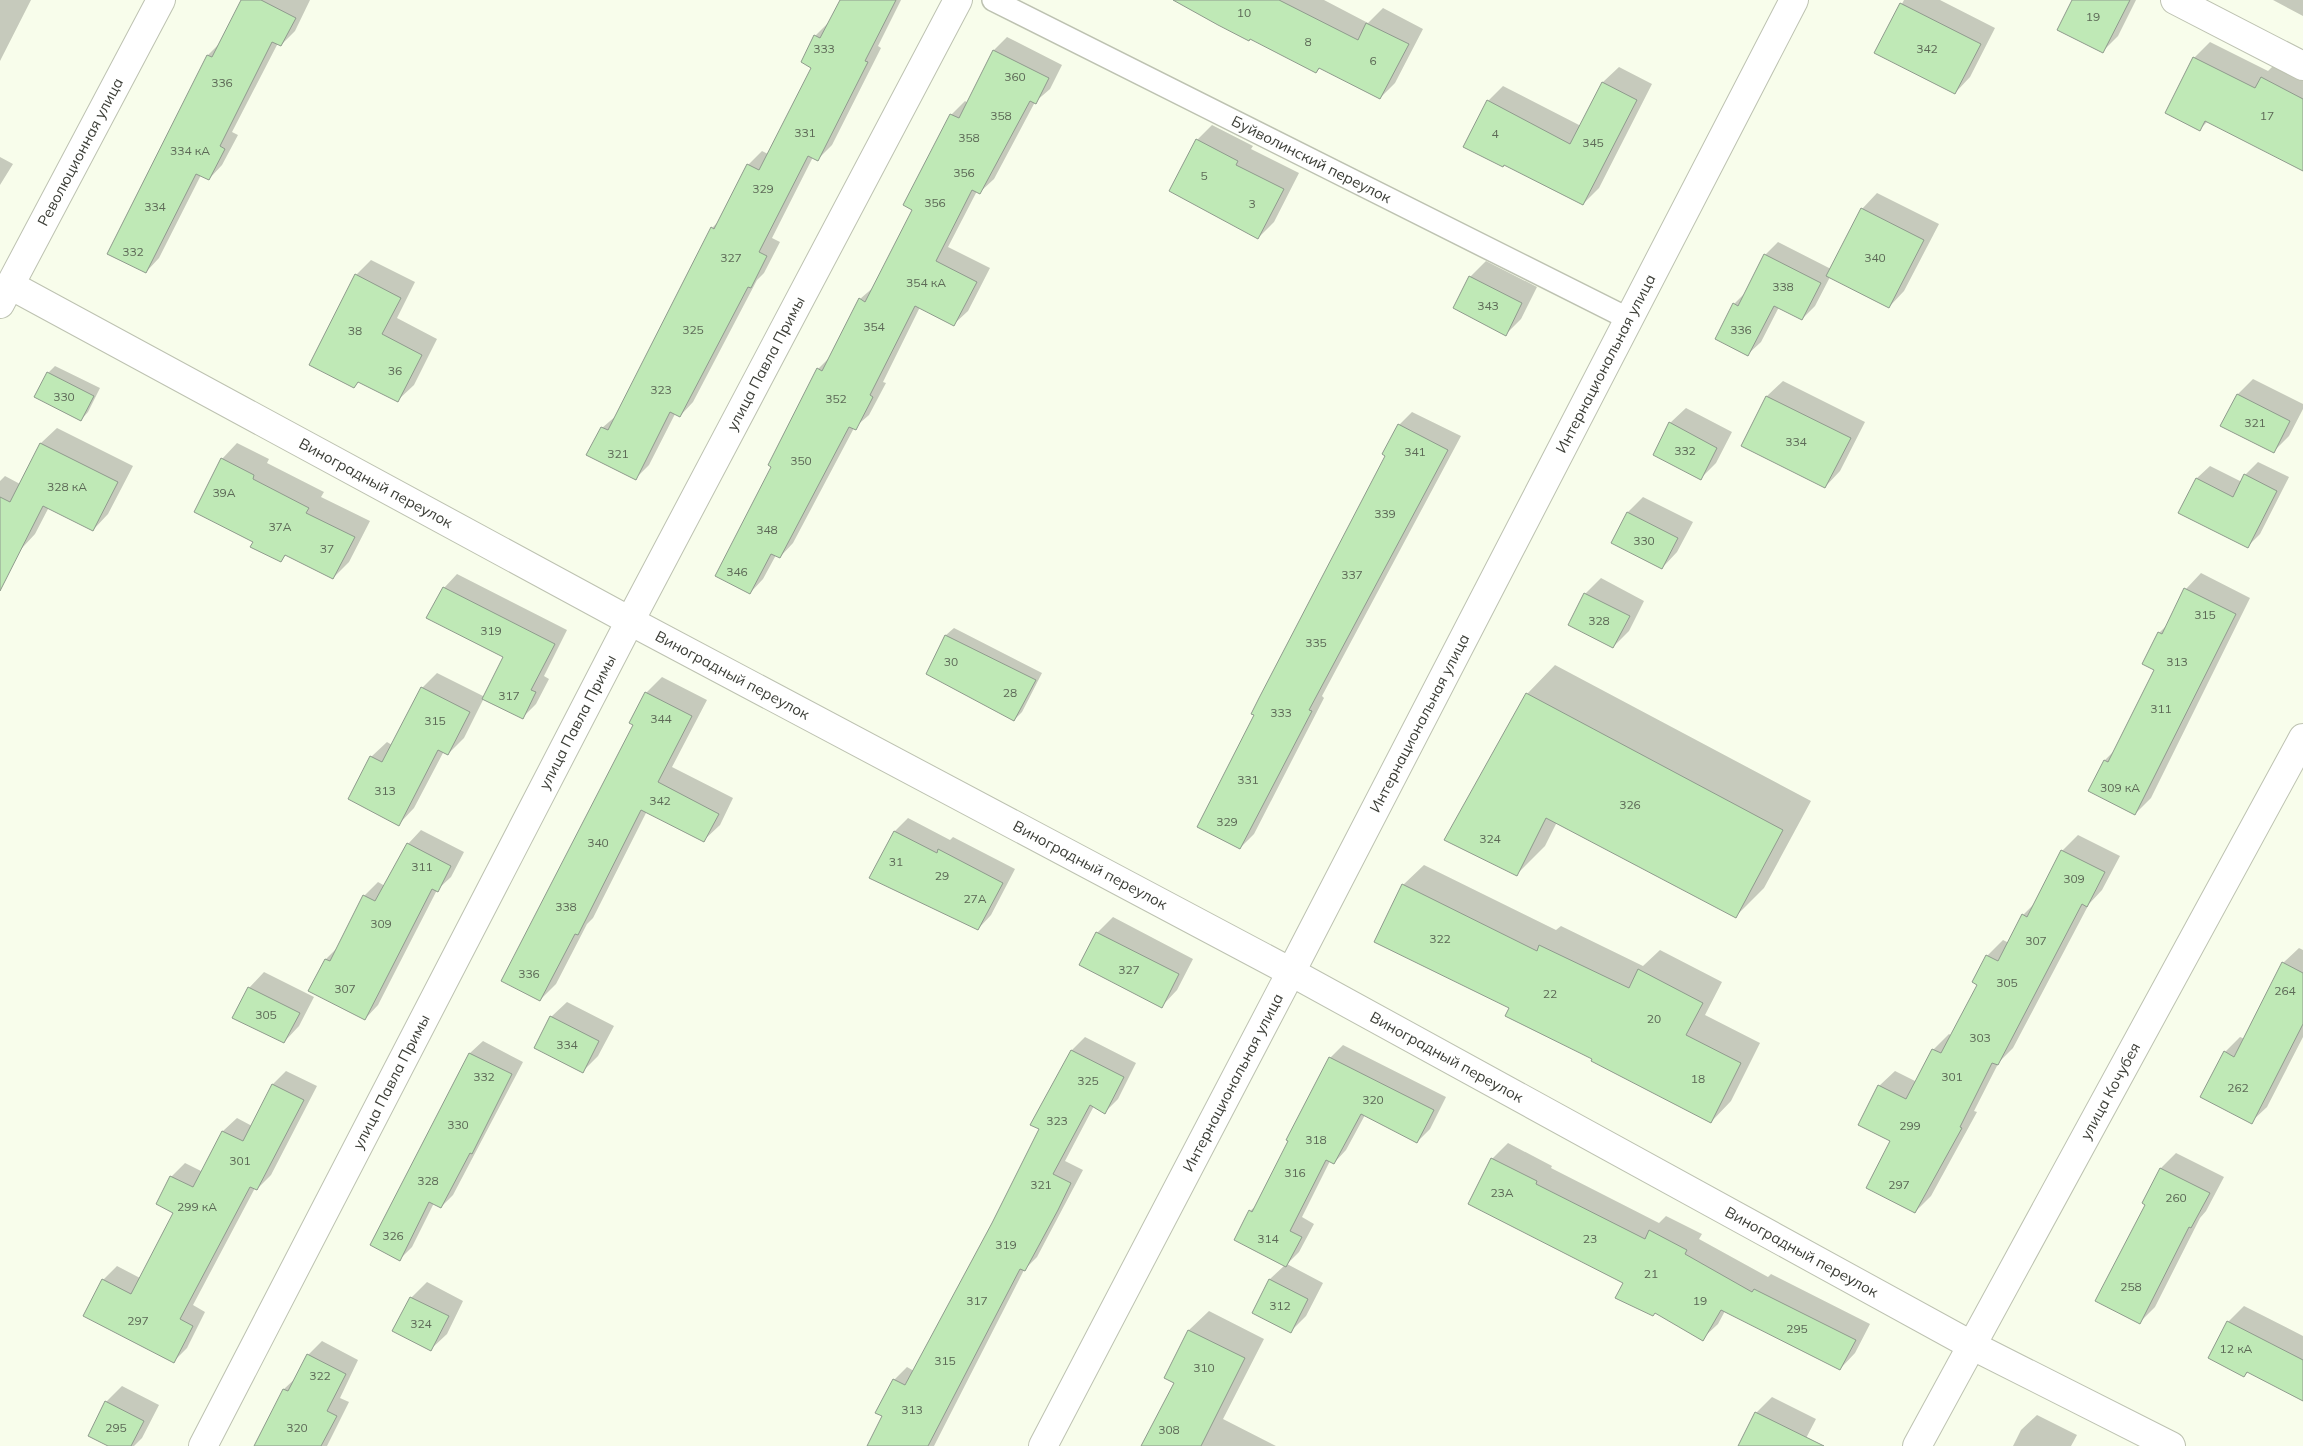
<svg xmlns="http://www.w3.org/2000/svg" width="2303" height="1446" font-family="Mulish,sans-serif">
<rect width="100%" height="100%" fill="#f8fdeb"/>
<path fill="#0003" d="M0 0H31L0 61Z
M243 0H310L295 31 281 45 278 43 232 132 238 135 222 165 209 179 201 175 159 258 146 272 109 253 208 55 221 42Z
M841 0H901L878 46 881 48 832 145 818 159 813 157 772 238 780 242 764 273 757 280 693 402 680 416 675 414 649 465 635 479 602 428 617 415 712 228 721 219 748 165 762 151 768 154 813 67 815 36 829 22Z
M1175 0H1324L1368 23 1383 8 1423 29 1395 83 1380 98 1321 67 1316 72Z
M1904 0H1940L1995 28 1970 77 1955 93 1876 53Z
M2074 0H2136L2118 36 2102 52Z
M2273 0H2303V16Z
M1007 37 1062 65 1050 89 1035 102 994 179 980 192 977 191 948 247 990 268 968 311 954 324 920 307 883 382 886 383 869 415 854 428 793 543 780 557 776 555 763 579 750 593 773 466 818 369 830 357 860 299 875 286 914 209 951 115 965 101 968 103 994 50Z
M2210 42 2268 71 2277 62 2303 76V170L2208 121 2200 129 2194 58Z
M1619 67 1652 84 1599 188 1583 204 1488 101 1503 86 1581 126 1603 82Z
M1212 125 1253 146 1251 149 1299 173 1274 222 1258 238 1197 140Z
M0 157 13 164 0 185Z
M1877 193 1939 224 1904 291 1889 307 1830 277 1815 306 1802 319 1779 307 1761 342 1748 354 1734 304 1747 291 1765 255 1778 242 1831 269 1862 209Z
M371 260 415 282 397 318 437 339 414 385 398 400 360 381 354 386 356 275Z
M1486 261 1537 287 1521 319 1506 334 1470 277Z
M55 366 100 388 88 412 81 420 48 373Z
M2253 379 2303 404V409L2289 436 2274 451 2222 425 2238 394Z
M1783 381 1865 422 1840 471 1825 487 1742 445 1767 396Z
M1686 408 1732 432 1716 463 1701 478 1670 423Z
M1412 412 1461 436 1322 696 1324 698 1254 834 1240 848 1256 715 1387 456 1399 425Z
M57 428 133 466 108 514 93 530 49 507 35 534 0 572V481L5 476 20 484 41 443Z
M237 443 269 459 267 463 324 492 321 497 370 521 349 562 333 578 287 554 280 561 222 459Z
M2258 462 2289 477 2260 534 2247 547 2180 512 2197 478 2210 466 2242 482 2245 475Z
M1643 497 1693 522 1677 552 1662 568 1628 512Z
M2201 573 2250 598 2151 798 2135 814 2105 760 2115 750 2156 669 2159 633 2168 624 2186 589Z
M457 574 567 630 544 676 549 679 536 704 523 717 484 698 464 738 448 754 444 751 414 808 399 824 371 757 387 742 392 745 422 688 437 673 485 697 505 657 444 588Z
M1601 578 1644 601 1629 631 1613 647 1585 594Z
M954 628 1042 673 1022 712 1014 720 927 673 946 635Z
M1555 665 1811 801 1764 888 1736 916 1557 822 1545 846 1516 875 1527 694Z
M662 677 707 700 672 767 733 798 720 825 704 840 647 811 593 918 587 924 556 984 540 1000 635 724 631 722 646 693Z
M908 818 950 840 953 837 1015 869 991 915 978 929 871 877 895 831Z
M421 830 464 852 451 877 437 890 378 1005 365 1019 310 991 326 959 339 946 364 896 378 882 385 886 408 844Z
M2078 835 2120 856 2102 890 2089 904 2013 1048 1999 1062 1974 1111 1977 1112 1931 1196 1915 1212 1892 1141 1879 1086 1895 1071 1917 1082 1933 1050 1949 1034 1952 1036 1979 985 1987 956 2003 940 2009 943 2023 915 2036 902 2062 851Z
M1424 865 1556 930 1561 926 1643 966 1660 950 1722 982 1705 1015 1760 1043 1731 1101 1711 1122 1594 1058 1510 1007 1403 885Z
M1113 917 1193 959 1177 990 1162 1006 1097 933Z
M2299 948 2303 950V1037L2267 1107 2251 1122 2225 1052 2240 1037 2245 1039 2283 963Z
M264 972 314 997 299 1026 284 1042 249 988Z
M567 1002 614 1026 598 1056 583 1071 551 1017Z
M1085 1037 1136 1063 1118 1099 1105 1112 1094 1106 1065 1161 1083 1170 1037 1257 1024 1270 934 1446H868L883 1416 894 1380 907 1367 914 1371 935 1333 1041 1129 1032 1124 1072 1050Z
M483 1041 523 1062 453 1195 441 1207 434 1203 412 1247 400 1259 371 1244 470 1053Z
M1343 1045 1446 1097 1430 1129 1417 1142 1365 1115 1346 1150 1334 1163 1330 1161 1302 1217 1314 1224 1299 1252 1287 1264 1323 1283 1306 1316 1291 1331 1254 1312 1270 1279 1285 1265 1250 1211 1257 1205 1330 1058Z
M286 1071 317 1086 271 1175 257 1189 255 1188 193 1305 205 1312 187 1348 174 1361 103 1280 117 1266 140 1278 175 1212 157 1203 171 1177 185 1163 203 1172 223 1131 237 1118 252 1126 273 1084Z
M1508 1143 1552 1166 1551 1168 1659 1223 1666 1216 1702 1234 1699 1239 1768 1277 1771 1274 1870 1324 1855 1353 1840 1369 1725 1311 1718 1324 1702 1339 1624 1282 1492 1159Z
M2176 1153 2224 1177 2206 1211 2200 1218 2155 1307 2140 1322 2146 1204 2143 1203 2161 1168Z
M427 1282 463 1301 447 1334 431 1349 394 1331 411 1298Z
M2244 1306 2303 1336V1400L2248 1372 2244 1376 2209 1358 2228 1322Z
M1209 1311 1264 1339 1223 1419 1276 1446H1143L1175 1382 1165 1377 1189 1330Z
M322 1341 358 1360 340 1398 349 1402 327 1446H272L259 1440 284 1389 298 1376 308 1355Z
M122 1386 159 1405 142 1438 134 1446H111L106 1402Z
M1772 1397 1816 1419 1802 1446H1739L1756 1413Z
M2037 1415 2077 1435 2071 1446H2013L2021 1430Z"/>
<path fill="#bfe9b6" stroke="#8f9b8d" d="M241 0H261L296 18 281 46 272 42 220 146 225 149 209 180 196 174 146 273 107 254 207 55 212 57Z
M840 0H896L865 61 868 62 818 161 808 156 759 252 767 256 751 288 748 287 680 417 670 412 636 480 586 455 601 427 608 430 711 227 714 229 747 164 759 170 811 68 801 62 814 35 820 38Z
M1173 0H1279L1358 40 1366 23 1409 44 1380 99 1319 68 1316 73 1250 39 1249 41 1218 25Z
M2072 0H2130L2103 53 2057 30Z
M1900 3 1981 44 1955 94 1874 53Z
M993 50 1049 78 1036 104 1030 101 980 194 972 190 936 261 977 282 954 326 915 306 870 395 873 397 856 430 849 427 780 558 771 554 750 594 715 576 771 467 768 465 817 368 822 371 859 298 865 302 912 210 903 205 950 114 959 118Z
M2193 57 2255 88 2261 77 2303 99V171L2205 121 2200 131 2165 113Z
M1602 82 1637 100 1583 205 1504 165 1503 167 1463 147 1487 100 1570 144Z
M1196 139 1238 161 1236 165 1284 189 1258 239 1169 191Z
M1861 208 1924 240 1889 308 1826 276Z
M1764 254 1821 283 1802 320 1774 306 1748 356 1715 339 1733 303 1738 306Z
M355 274 401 298 382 334 422 355 398 402 358 382 354 388 309 365Z
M1469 276 1522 303 1506 336 1453 308Z
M47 372 94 396 81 421 34 397Z
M2237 394 2290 421 2274 453 2220 426Z
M1766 396 1851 438 1825 488 1741 446Z
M1669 422 1717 448 1701 480 1653 455Z
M1398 424 1448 450 1309 710 1312 711 1240 849 1197 827 1254 715 1251 714 1259 698 1385 456 1382 454Z
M40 443 118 482 93 531 43 506 0 591V497L10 502Z
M221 458 254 475 253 479 309 508 306 513 355 537 333 579 285 555 281 562 250 547 253 542 194 512Z
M2244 474 2277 491 2248 548 2178 513 2196 478 2233 497Z
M1627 512 1678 538 1662 569 1611 543Z
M443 587 555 644 531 690 536 692 523 719 482 699 503 657 426 618Z
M2184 588 2236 614 2135 815 2088 791 2104 760 2108 762 2154 670 2142 664 2158 632 2162 634Z
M1584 593 1630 616 1613 648 1568 625Z
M945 635 1036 680 1014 721 926 674Z
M421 687 470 712 448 755 438 750 399 826 348 799 370 756 382 762Z
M645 692 692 716 658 782 719 814 704 842 641 810 578 935 575 934 540 1001 501 981 633 725 629 723Z
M1526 693 1783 830 1736 918 1546 818 1517 876 1444 840Z
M894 831 937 853 938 849 1003 883 978 930 869 878Z
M407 843 451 866 438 892 432 889 365 1020 308 991 325 959 330 961 363 895 375 901Z
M2061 850 2105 872 2087 907 2082 904 1998 1065 1992 1063 1960 1127 1962 1128 1915 1213 1866 1188 1890 1141 1858 1125 1878 1085 1906 1099 1932 1049 1941 1053 1977 985 1972 982 1986 955 1998 961 2022 914 2027 917Z
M1402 884 1537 951 1539 945 1629 988 1638 969 1703 1003 1686 1035 1741 1063 1711 1123 1591 1061 1592 1059 1505 1016 1509 1008 1374 942Z
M1096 932 1179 974 1162 1008 1079 965Z
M2282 962 2303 973V1024L2252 1124 2200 1097 2224 1051 2234 1057Z
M248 987 300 1013 284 1043 232 1018Z
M550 1016 599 1041 583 1073 534 1048Z
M1071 1050 1124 1077 1105 1114 1090 1105 1053 1174 1071 1183 1058 1210 1025 1271 1020 1269 928 1446H867L882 1416 875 1413 893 1379 905 1385 992 1223 1039 1129 1030 1125Z
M469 1053 512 1074 472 1154 470 1153 441 1208 429 1202 400 1261 370 1245Z
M1329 1057 1434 1110 1417 1143 1361 1114 1334 1164 1326 1160 1290 1231 1302 1237 1286 1267 1234 1240 1249 1210 1252 1212 1288 1141 1286 1140Z
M272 1084 304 1100 257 1190 250 1187 180 1319 193 1326 174 1363 83 1316 102 1279 131 1294 173 1213 156 1204 170 1176 193 1187 222 1131 243 1141Z
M1491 1158 1537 1181 1536 1184 1645 1239 1649 1230 1687 1250 1685 1254 1752 1292 1754 1289 1856 1340 1840 1370 1721 1310 1703 1341 1655 1313 1653 1316 1615 1298 1623 1283 1468 1204Z
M2160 1168 2210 1193 2191 1228 2189 1227 2140 1324 2095 1301 2145 1205 2142 1203Z
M1269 1279 1308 1299 1291 1333 1252 1313Z
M410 1297 449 1316 431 1351 392 1331Z
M2227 1321 2303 1360V1401L2247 1372 2244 1377 2208 1358Z
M1188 1330 1245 1358 1201 1446H1141L1174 1383 1164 1378Z
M307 1354 346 1374 327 1411 337 1416 321 1446H254L283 1389 288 1391Z
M105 1401 144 1421 131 1446H108L88 1436Z
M1755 1412 1824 1446H1738Z"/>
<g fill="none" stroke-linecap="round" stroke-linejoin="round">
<defs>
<g id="service">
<path id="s1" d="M993 0 1629 319"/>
</g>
<g id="minor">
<path d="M2175 0 2303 66"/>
<path id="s2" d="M10 285 630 621 1291 972 1971 1345 2171 1446"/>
<path id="s3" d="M0 304 161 0"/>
<path id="s4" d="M203 1446 630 621 958 0"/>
<path id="s5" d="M1043 1446 1291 972 1794 0"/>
<path id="s6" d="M1917 1446 2303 738"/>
</g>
</defs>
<use href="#service" stroke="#bdc2b1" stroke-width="24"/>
<use href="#minor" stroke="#bdc2b1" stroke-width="30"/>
<use href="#service" stroke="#fff" stroke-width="21"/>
<use href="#minor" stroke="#fff" stroke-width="28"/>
</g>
<g text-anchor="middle" stroke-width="4.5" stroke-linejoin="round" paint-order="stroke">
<g font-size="12" fill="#5d6957">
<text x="1244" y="17">10</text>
<text x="2093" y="21">19</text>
<text x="1308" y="46">8</text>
<text x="824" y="53">333</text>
<text x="1927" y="53">342</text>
<text x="1373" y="65">6</text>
<text x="1015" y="81">360</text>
<text x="222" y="87">336</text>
<text x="1001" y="120">358</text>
<text x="2267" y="120">17</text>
<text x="805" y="137">331</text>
<text x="1495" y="138">4</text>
<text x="969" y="142">358</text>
<text x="1593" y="147">345</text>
<text x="190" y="155">334 кА</text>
<text x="964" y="177">356</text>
<text x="1204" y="180">5</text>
<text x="763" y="193">329</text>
<text x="935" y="207">356</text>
<text x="1252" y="208">3</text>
<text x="155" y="211">334</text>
<text x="133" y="256">332</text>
<text x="731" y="262">327</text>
<text x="1875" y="262">340</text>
<text x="926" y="287">354 кА</text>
<text x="1783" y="291">338</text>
<text x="1488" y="310">343</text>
<text x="874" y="331">354</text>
<text x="693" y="334">325</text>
<text x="1741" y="334">336</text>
<text x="355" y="335">38</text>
<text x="395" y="375">36</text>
<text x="661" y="394">323</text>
<text x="64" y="401">330</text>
<text x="836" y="403">352</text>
<text x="2255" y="427">321</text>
<text x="1796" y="446">334</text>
<text x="1685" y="455">332</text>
<text x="1415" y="456">341</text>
<text x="618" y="458">321</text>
<text x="801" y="465">350</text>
<text x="67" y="491">328 кА</text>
<text x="224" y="497">39А</text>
<text x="1385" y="518">339</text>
<text x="280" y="531">37А</text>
<text x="767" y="534">348</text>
<text x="1644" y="545">330</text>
<text x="327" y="553">37</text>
<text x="737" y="576">346</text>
<text x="1352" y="579">337</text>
<text x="2205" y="619">315</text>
<text x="1599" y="625">328</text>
<text x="491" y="635">319</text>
<text x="1316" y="647">335</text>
<text x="951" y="666">30</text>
<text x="2177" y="666">313</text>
<text x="1010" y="697">28</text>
<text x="509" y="700">317</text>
<text x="2161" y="713">311</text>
<text x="1281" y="717">333</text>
<text x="661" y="723">344</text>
<text x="435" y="725">315</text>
<text x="1248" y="784">331</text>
<text x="2120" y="792">309 кА</text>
<text x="385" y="795">313</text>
<text x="660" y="805">342</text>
<text x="1630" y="809">326</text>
<text x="1227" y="826">329</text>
<text x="1490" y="843">324</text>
<text x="598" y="847">340</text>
<text x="896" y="866">31</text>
<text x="422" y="871">311</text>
<text x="942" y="880">29</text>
<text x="2074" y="883">309</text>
<text x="975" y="903">27А</text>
<text x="566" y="911">338</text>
<text x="381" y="928">309</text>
<text x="1440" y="943">322</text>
<text x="2036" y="945">307</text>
<text x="1129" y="974">327</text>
<text x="529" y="978">336</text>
<text x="2007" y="987">305</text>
<text x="345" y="993">307</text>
<text x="2285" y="995">264</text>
<text x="1550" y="998">22</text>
<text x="266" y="1019">305</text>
<text x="1654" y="1023">20</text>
<text x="1980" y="1042">303</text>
<text x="567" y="1049">334</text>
<text x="484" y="1081">332</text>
<text x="1952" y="1081">301</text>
<text x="1698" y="1083">18</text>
<text x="1088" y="1085">325</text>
<text x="2238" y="1092">262</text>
<text x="1373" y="1104">320</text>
<text x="1057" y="1125">323</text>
<text x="458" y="1129">330</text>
<text x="1910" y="1130">299</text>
<text x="1316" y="1144">318</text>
<text x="240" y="1165">301</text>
<text x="1295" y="1177">316</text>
<text x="428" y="1185">328</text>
<text x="1041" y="1189">321</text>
<text x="1899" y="1189">297</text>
<text x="1502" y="1197">23А</text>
<text x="2176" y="1202">260</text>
<text x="197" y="1211">299 кА</text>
<text x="393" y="1240">326</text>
<text x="1268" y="1243">314</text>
<text x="1590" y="1243">23</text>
<text x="1006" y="1249">319</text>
<text x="1651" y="1278">21</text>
<text x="2131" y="1291">258</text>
<text x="977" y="1305">317</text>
<text x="1700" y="1305">19</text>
<text x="1280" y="1310">312</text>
<text x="138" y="1325">297</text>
<text x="421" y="1328">324</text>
<text x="1797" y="1333">295</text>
<text x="2236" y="1353">12 кА</text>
<text x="945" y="1365">315</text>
<text x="1204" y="1372">310</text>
<text x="320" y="1380">322</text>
<text x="912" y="1414">313</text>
<text x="116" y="1432">295</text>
<text x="297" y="1432">320</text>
<text x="1169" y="1434">308</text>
</g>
<g font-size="15" fill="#3c3e37" stroke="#fff">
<text dy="5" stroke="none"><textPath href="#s3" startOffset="172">Революционная улица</textPath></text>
<text dy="5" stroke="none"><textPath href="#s1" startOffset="356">Буйволинский переулок</textPath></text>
<text dy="5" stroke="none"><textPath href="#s4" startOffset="1220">улица Павла Примы</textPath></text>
<text dy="5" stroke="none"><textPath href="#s5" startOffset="1220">Интернациональная улица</textPath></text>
<text dy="5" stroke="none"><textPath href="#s2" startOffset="416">Виноградный переулок</textPath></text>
<text dy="5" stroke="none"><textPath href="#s2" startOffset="821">Виноградный переулок</textPath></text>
<text dy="5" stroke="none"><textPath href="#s4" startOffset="815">улица Павла Примы</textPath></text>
<text dy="5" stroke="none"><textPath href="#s5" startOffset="815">Интернациональная улица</textPath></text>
<text dy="5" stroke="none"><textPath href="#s2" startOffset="1226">Виноградный переулок</textPath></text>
<text dy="5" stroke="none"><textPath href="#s2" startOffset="1631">Виноградный переулок</textPath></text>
<text dy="5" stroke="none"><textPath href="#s4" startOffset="410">улица Павла Примы</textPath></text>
<text dy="5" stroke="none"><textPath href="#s5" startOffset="410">Интернациональная улица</textPath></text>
<text dy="5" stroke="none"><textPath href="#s6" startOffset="404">улица Кочубея</textPath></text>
<text dy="5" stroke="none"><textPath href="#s2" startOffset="2036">Виноградный переулок</textPath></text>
</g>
</g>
</svg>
